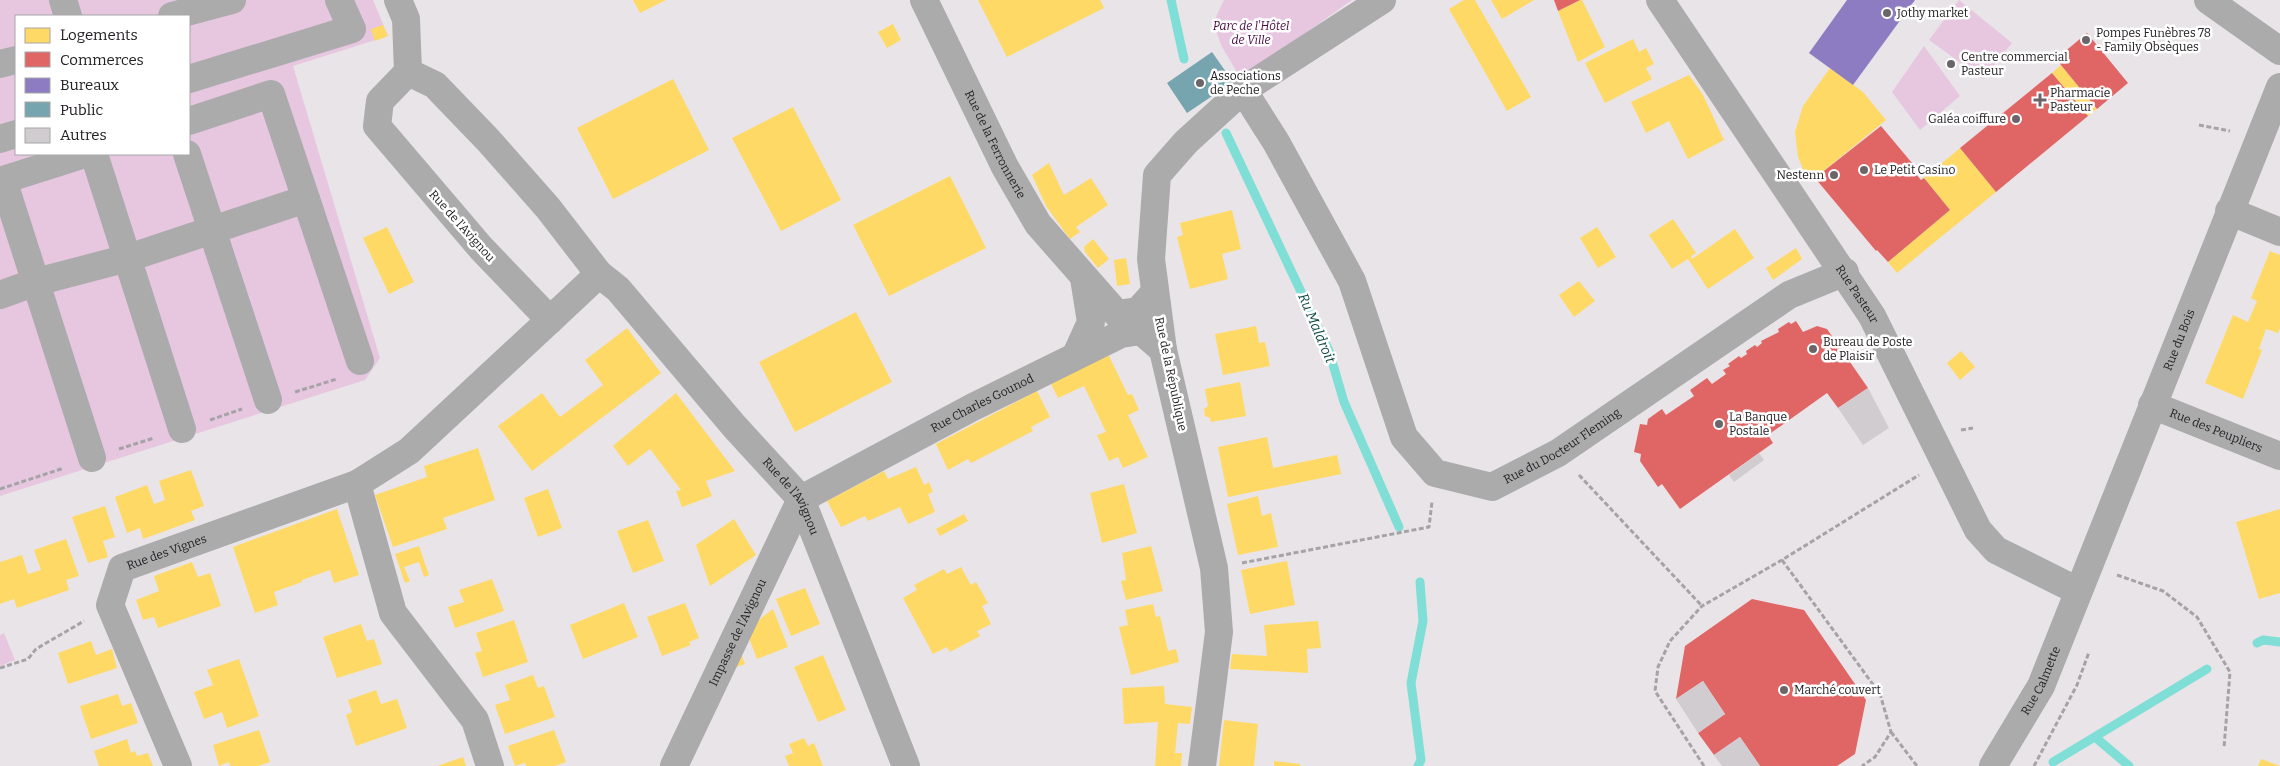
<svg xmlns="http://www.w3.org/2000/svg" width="2280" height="766" font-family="Bitter,serif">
<rect width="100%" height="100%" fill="#e9e4e8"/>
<path fill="#e7c7e0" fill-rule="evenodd" d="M0 0H373L388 36 293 66 380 358 365 380 0 496ZM16 16H189V154H16Z
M1224 0H1352L1241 79 1222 47 1213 23Z
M1959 0 2012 43 1983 79 1929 40Z
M1924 46 1960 96 1920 130 1892 92Z
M4 633 15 660 0 666V635Z"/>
<path fill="#ffd966" d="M633 0H666L640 13Z
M978 0H1100L1104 8 1007 57Z
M1464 0H1475L1531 97 1507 111 1449 9Z
M1491 0H1534L1502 19Z
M1580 0H1582L1605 47 1578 62 1558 11Z
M893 24 901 40 887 48 878 32Z
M383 25 388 36 375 41 371 29Z
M1633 39 1639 52 1646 48 1654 64 1646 68 1652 79 1605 103 1585 63Z
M2061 65 2097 109 2088 116 2052 73Z
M1830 68 1863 92 1886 120 1815 178 1808 181 1798 157 1795 132 1803 106Z
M1689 75 1703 95 1724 140 1688 159 1669 121 1646 133 1631 102Z
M673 79 709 150 613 199 577 128Z
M793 107 841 200 781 231 732 138Z
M1960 148 1996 192 1897 273 1888 262 1950 210 1924 178Z
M1049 163 1064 195 1091 178 1108 205 1076 227 1080 232 1070 239 1046 206 1032 175Z
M950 176 986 248 889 296 853 225Z
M1232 210 1241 249 1222 254 1228 279 1190 289 1177 237 1183 235 1180 223Z
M1673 219 1696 253 1691 256 1692 259 1735 229 1754 258 1708 289 1688 259 1672 269 1649 235Z
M387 227 414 282 389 294 363 238Z
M1597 227 1616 257 1598 268 1580 238Z
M1093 239 1109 259 1098 268 1085 252 1084 247Z
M1796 248 1802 259 1773 280 1766 268Z
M2270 251 2280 255V328L2278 333 2266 329 2259 349 2262 350 2243 399 2205 383 2233 315 2248 322 2257 301 2251 298Z
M1126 258 1130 284 1117 286 1114 260Z
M1579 281 1595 301 1574 317 1559 295Z
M856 312 892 382 795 432 759 362Z
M1256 326 1259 343 1265 342 1270 366 1223 375 1215 334Z
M627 328 661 373 532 471 498 426 542 393 560 417 603 385 585 360Z
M1961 351 1975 367 1960 380 1947 363Z
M1108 354 1128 395 1132 394 1139 410 1128 415 1148 457 1123 468 1118 457 1109 461 1097 435 1106 432 1084 386 1058 398 1051 384Z
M1240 382 1246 416 1211 422 1210 418 1205 416 1204 409 1208 406 1205 389Z
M1037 391 1050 417 1031 427 1033 431 1010 443 971 463 968 459 948 470 936 444Z
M676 393 735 471 706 481 712 496 682 507 676 491 681 490 650 449 628 466 613 446Z
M1267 437 1273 468 1337 455 1341 474 1228 497 1218 447Z
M478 448 495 500 443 518 447 529 393 547 375 495 427 477 424 466Z
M916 467 924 485 929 482 933 492 928 494 935 512 908 524 900 507 868 521 865 516 841 527 827 501 884 471 888 479Z
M191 470 204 506 191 511 195 520 143 539 140 528 127 533 115 497 147 485 154 504 165 500 159 481Z
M1124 484 1137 533 1102 543 1090 493Z
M548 489 562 528 538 537 524 498Z
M1258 496 1262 516 1271 513 1278 547 1238 555 1227 504Z
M105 506 115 537 103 541 108 557 88 563 72 517Z
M337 509 359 575 334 583 330 570 302 580V582L274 592 278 605 255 613 233 547Z
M2280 509V593L2259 599 2236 522Z
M964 514 968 521 940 536 936 529Z
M734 519 756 555 710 586 696 545Z
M648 520 664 561 633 573 617 531Z
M66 539 79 576 66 580 69 590 17 608 14 599 0 604V562L22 555 28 574 41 570 34 550Z
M419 546 429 575 424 577 419 562 404 567 410 581 405 583 395 554Z
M1151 546 1163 591 1126 600 1121 581 1126 580 1122 553Z
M1287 561 1295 605 1250 614 1241 570Z
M192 562 198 577 210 573 221 606 158 628 154 617 143 620 136 600 159 591 154 576Z
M961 567 971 585 976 582 988 603 982 606 991 624 977 631 980 636 950 652 947 647 933 654 903 598 917 590 914 585 944 569 947 574Z
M492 579 504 611 455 628 448 607 464 602 459 590Z
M805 588 820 624 791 636 776 599Z
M624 603 638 637 583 659 570 625Z
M685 603 699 638 689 642 691 645 662 656 647 617Z
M1153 604 1156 617 1160 616 1168 651 1176 649 1179 662 1131 675 1119 627 1128 625 1125 610Z
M773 609 788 647 757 659 746 630Z
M514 620 528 662 483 677 475 653 482 651 476 633Z
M1318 621 1321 648 1307 649 1308 673 1230 669 1232 654 1267 656 1264 625Z
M361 624 367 641 374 639 382 664 337 678 323 637Z
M91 641 96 655 112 649 117 668 68 684 58 653Z
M738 646 745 664 727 670Z
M823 655 846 710 818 722 794 667Z
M239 659 259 716 227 728 222 712 204 719 194 692 213 685 207 670Z
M533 675 538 688 544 686 555 717 505 734 495 705 510 700 505 685Z
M1164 686 1165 704 1192 707 1190 724 1178 723 1175 753H1182L1181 766H1155L1158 722 1124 724 1122 688Z
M376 690 381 704 397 699 407 728 356 746 346 715 352 712 348 700Z
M118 694 122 706 131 703 138 723 91 739 80 706Z
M1224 720 1258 724 1254 766H1219Z
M259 730 270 762 258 766H230L229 762 219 766 213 745Z
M554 730 566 762 555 766H526L525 763 515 766 508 746Z
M804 738 808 746 814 743 823 766H789L785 756 793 753 789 744Z
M127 739 131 753 135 751 137 756 148 753 153 766H99L94 751Z
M463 757 466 766H437Z
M2261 759 2280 766H2258Z
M1274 761 1300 764V766H1274Z"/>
<path fill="#e06666" d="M1554 0H1580L1558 11Z
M2087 33 2128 83 2097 109 2056 59Z
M2052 73 2088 116 1996 192 1960 148Z
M1881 126 1912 163 1909 166 1921 180 1924 178 1950 210 1888 262 1877 250 1876 251 1815 178Z
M1796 321 1803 332 1817 326 1827 329 1868 388 1838 408 1827 393 1768 435 1773 443 1680 509 1662 484 1658 487 1640 461 1641 454 1634 452 1640 424 1647 425 1648 419 1662 409 1666 415 1694 396 1690 390 1707 378 1712 384 1726 374 1723 370 1730 366 1728 364 1739 356 1741 358 1747 354 1746 351 1755 345 1757 347 1762 343 1761 341 1779 332 1778 329 1789 322 1791 324Z
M1752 599 1804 610 1866 700 1855 754 1837 766H1760L1740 737 1714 755 1698 733 1725 714 1703 681 1676 699 1685 646Z"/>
<path fill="#8e7cc3" d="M1847 0H1915L1853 85 1809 53Z"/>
<path fill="#76a5af" d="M1212 52 1233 82 1187 113 1167 83Z"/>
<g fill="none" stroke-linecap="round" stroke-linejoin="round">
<path stroke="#7fded6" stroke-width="9" d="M1171 0 1184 59
M1226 133 1329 351 1344 402 1399 527
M2257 643 2263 640 2280 642
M2095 737 2129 766
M2053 762 2207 669
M1418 766 1421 760 1411 683 1423 621 1420 582"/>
</g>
<path fill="#d0cccf" d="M1868 388 1889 428 1863 445 1838 408Z
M1759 453 1764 460 1734 482 1729 475Z
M1703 681 1725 714 1698 733 1676 699Z
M1740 737 1760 766H1722L1714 755Z"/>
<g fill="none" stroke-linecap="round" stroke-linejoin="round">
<path stroke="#a5a3a6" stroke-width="3" stroke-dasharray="5 2.5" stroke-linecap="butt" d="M2199 125 2230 131
M295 392 337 379
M210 420 242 409
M1961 430 1973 428
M119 449 154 438
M1579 475 1702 606
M0 489 64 468
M1782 560 1880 694 1891 732 1875 757 1862 766
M1242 563 1429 527 1432 502
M2117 575 2163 591 2197 617 2230 672 2224 748
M0 668 28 659 36 649 84 621
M1891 732 1917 766
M1704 766 1655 691 1658 667 1670 641 1702 606 1782 560 1919 475
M2034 766 2077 685 2089 652"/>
<g stroke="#ababac" stroke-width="28">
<path d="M63 0 68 16"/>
<path d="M398 0 406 19 408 72"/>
<path id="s1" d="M924 0 1005 167 1038 224 1117 314 1138 311 1155 292"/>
<path id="s2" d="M1660 0 1872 316 1978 530 1996 550 2078 591"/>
<path d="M2208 0 2280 51"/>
<path d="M172 16 232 0"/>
<path d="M0 64 16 60"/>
<path d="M408 72 435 85 488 140 548 208 599 274 550 320 481 248 377 126 380 101Z"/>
<path d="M189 79 352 29 339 0"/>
<path id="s3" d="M1243 90 1276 142 1352 281 1404 437 1435 473 1492 487 1558 453 1789 295 1845 272"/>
<path d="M189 121 271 94 360 361"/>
<path d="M0 139 16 134"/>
<path d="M94 154 182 429"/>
<path d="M187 154 268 400"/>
<path d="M3 180 92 458"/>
<path d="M0 181 85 154"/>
<path d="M2229 211 2280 232"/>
<path id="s4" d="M599 274 618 289 734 426 801 499 906 766"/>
<path d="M0 295 36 282 128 258 306 199"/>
<path d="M1076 355 1091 322 1084 278"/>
<path id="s5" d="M2152 405 2280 456"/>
<path d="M357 484 393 613 475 720 490 766"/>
<path id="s6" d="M801 499 973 407 1121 334 1141 331 1163 350"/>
<path id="s7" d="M178 766 110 605 122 568 357 484 409 451 550 320"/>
<path id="s8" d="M674 766 801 499"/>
<path d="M1202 766 1219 632 1214 568 1163 350 1151 259 1157 175 1186 142 1243 90 1382 0"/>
<path id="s9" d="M1993 766 2041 686 2280 87"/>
</g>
</g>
<g fill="#696569" stroke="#fff" stroke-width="2">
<circle cx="1887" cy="13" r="5"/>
<circle cx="2086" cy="40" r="5"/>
<circle cx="1951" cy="64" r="5"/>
<circle cx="1200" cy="83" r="5"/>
<path d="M2037.5 92.5h5v5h5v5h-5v5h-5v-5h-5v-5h5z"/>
<circle cx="2016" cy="119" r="5"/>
<circle cx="1864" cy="170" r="5"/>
<circle cx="1834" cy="175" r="5"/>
<circle cx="1813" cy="349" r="5"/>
<circle cx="1719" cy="424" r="5"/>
<circle cx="1784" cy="690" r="5"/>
</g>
<g text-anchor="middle" stroke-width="5" stroke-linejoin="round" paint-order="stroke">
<g font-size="12" fill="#242124" stroke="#fff" text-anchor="start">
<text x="1897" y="17">Jothy market</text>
<text x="2096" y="37">Pompes Funèbres 78<tspan x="2096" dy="14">- Family Obsèques</tspan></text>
<text x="1961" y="61">Centre commercial<tspan x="1961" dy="14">Pasteur</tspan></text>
<text x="1210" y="80">Associations<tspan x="1210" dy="14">de Peche</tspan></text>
<text x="2050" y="97">Pharmacie<tspan x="2050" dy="14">Pasteur</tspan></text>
<text x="2006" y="123" text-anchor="end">Galéa coiffure</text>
<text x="1874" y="174">Le Petit Casino</text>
<text x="1824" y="179" text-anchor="end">Nestenn</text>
<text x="1823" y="346">Bureau de Poste<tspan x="1823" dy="14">de Plaisir</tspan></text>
<text x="1729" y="421">La Banque<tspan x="1729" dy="14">Postale</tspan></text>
<text x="1794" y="694">Marché couvert</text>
</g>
<g font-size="12" font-style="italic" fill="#4b0642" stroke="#fff">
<text x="1251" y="30">Parc de l'Hôtel<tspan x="1251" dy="14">de Ville</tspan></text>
</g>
<g font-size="12" fill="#242124" stroke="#fff">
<text dy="4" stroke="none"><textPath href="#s1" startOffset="161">Rue de la Ferronnerie</textPath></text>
<text transform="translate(462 226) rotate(48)" y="4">Rue de l'Avignou</text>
<text dy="4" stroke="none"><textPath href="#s2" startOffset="354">Rue Pasteur</textPath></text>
<text dy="4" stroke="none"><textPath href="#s9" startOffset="466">Rue du Bois</textPath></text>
<text transform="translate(1171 374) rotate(78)" y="4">Rue de la République</text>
<text dy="4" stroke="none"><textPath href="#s6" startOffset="205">Rue Charles Gounod</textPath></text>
<text dy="4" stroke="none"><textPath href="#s5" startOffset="69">Rue des Peupliers</textPath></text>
<text dy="4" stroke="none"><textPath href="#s3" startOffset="572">Rue du Docteur Fleming</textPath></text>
<text dy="4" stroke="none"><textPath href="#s4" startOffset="295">Rue de l'Avignou</textPath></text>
<text dy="4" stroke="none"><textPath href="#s7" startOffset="261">Rue des Vignes</textPath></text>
<text dy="4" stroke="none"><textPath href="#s8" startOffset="148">Impasse de l'Avignou</textPath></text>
<text dy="4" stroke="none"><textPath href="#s9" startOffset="98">Rue Calmette</textPath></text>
</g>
<g font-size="14" font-style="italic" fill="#104c47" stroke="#fff">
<text transform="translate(1317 328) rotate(67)" y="5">Ru Maldroit</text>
</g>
</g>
<rect x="15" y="15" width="175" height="140" fill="#ffffff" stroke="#a7a6a7"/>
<rect x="25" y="28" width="25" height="15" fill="#ffd966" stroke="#a7a6a7"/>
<text x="60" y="40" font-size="15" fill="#242124">Logements</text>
<rect x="25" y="52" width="25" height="15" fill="#e06666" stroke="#a7a6a7"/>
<text x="60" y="65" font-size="15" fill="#242124">Commerces</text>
<rect x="25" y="78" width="25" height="15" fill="#8e7cc3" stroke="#a7a6a7"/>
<text x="60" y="90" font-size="15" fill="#242124">Bureaux</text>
<rect x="25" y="102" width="25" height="15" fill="#76a5af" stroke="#a7a6a7"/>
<text x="60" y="115" font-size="15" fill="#242124">Public</text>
<rect x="25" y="128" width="25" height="15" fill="#d0cccf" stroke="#a7a6a7"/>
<text x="60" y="140" font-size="15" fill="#242124">Autres</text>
</svg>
